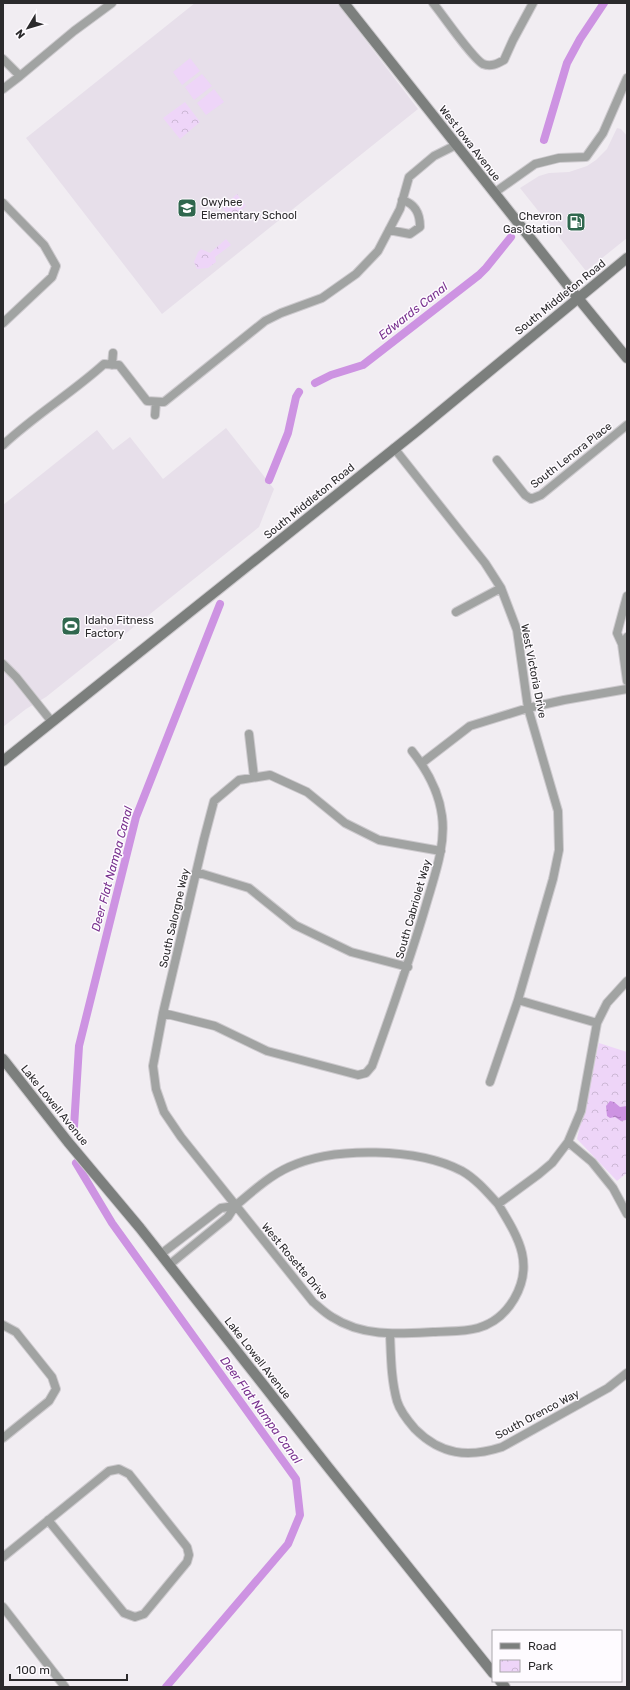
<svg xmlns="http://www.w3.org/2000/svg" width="630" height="1690" font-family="Rubik,sans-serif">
<defs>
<pattern id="park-crowns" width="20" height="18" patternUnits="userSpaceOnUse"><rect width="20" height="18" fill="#eed5f8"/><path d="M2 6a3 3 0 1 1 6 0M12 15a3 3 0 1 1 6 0" fill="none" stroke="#ccb7d5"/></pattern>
<pattern id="water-ripples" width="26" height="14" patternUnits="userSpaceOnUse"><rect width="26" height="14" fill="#cd93e2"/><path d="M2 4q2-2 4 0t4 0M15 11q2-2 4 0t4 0" fill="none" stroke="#a778b7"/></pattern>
</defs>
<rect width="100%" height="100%" fill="#f1edf2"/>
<path fill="#e7dfea" d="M195 3H337L418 109 162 314 26 138Z
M617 128 621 129 627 136V238L586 271 520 188 539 176 549 173 569 172 587 166 596 160 607 149Z
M226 428 274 489 259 527 46 697 26 709 3 727V505L97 430 113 450 130 437 163 479Z"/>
<path fill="#eed5f8" d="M190 58 200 71 182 85 173 72Z
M202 74 212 86 194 100 185 87Z
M214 89 224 102 206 115 197 103Z"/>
<path fill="url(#park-crowns)" d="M185 102 200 122 180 139 163 118Z
M237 194 246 206 231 219 222 207Z
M226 239 231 245 215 257 216 262 208 268 197 269 194 262 198 252 201 249 210 253Z
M599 1043 627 1052V1173L617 1181 577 1139Z"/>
<path fill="url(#water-ripples)" d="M610 1101 614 1102 620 1107 627 1106 626 1120 621 1121 615 1117 610 1118 607 1116 606 1106Z"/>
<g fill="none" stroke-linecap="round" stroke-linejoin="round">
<path stroke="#cd93e2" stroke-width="8" d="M544 140 567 63 580 39 604 3
M315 383 331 375 363 365 479 275 486 268 511 237
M269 480 288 433 296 397 299 392
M74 1127 79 1046 136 817 220 604
M76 1163 112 1223 296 1479 300 1515 288 1544 166 1687"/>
<defs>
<path id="street" d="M433 3C443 15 472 58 483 64 491 67 497 64 504 60L513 40 533 3
M3 59 20 76
M3 89 20 76 74 31 112 3
M494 193 535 164 559 158 586 157 603 133 627 78
M3 203 44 245 56 266 52 277 3 323
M389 230 410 234 420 227C420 214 416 204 402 200
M112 365 113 353
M155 415 156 402
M3 445C35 415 72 393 104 364L119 365 147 401 164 402 265 321 281 313 322 298 356 274 378 251 400 209 409 177 434 156 456 145
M394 448 485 563 501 588 517 630 528 708 558 811 559 850 553 879 518 1000 490 1082
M497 460 525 495 531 499 541 495 627 425
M627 596 617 633 622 644 627 637
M456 612 501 588
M622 644 627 681
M3 664 16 677 52 722
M249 734 254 777
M422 763 470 726 528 708 564 700 627 689
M441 851 379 840 345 823 307 792 270 775 239 780 214 801 204 839 163 1013 153 1066 156 1089 164 1112 181 1137 313 1302C319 1307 325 1313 332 1317 363 1337 398 1334 433 1332 448 1331 464 1332 478 1328 509 1319 529 1284 522 1253 518 1236 507 1219 498 1204
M196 872 249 888 295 925 351 952 408 967
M518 1000 597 1023
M163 1013 215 1026 267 1051 358 1075 366 1073 372 1066C391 1013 410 960 426 905 434 877 446 846 442 816 439 792 427 770 412 751
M568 1142 592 1162 613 1188 627 1214
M235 1206C252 1192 269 1176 289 1167 334 1146 418 1148 462 1171 476 1179 487 1192 498 1204L539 1174 552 1163 568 1142 581 1111 597 1023 607 1003 627 981
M161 1254 221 1208 235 1206 228 1217 169 1265
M3 1325 16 1332 52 1377 56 1389 49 1401 3 1438
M390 1334C391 1357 391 1379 397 1401 400 1411 408 1421 415 1429 441 1455 468 1458 502 1447L608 1388 627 1373
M3 1557 109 1471 119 1469 129 1474 187 1547 189 1555 187 1562 144 1614 135 1617 124 1613 48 1520
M3 1607 65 1687"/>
<path id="secondary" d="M344 3 569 287 627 358
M3 761 418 430 627 258
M3 1059 68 1142 140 1228 328 1467 493 1673
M500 1681 505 1687"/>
</defs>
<use href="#street" stroke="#cdcace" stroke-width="10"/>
<use href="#secondary" stroke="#cdcace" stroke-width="12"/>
<use href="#street" stroke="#a1a3a2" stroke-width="8"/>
<use href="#secondary" stroke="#7c7f7d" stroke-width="10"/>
</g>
<defs>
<symbol id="school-square" viewBox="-11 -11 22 22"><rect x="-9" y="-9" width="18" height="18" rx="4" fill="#30674e" stroke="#fefbff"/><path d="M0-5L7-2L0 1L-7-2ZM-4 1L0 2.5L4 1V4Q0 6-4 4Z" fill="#fff"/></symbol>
<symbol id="fuel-square" viewBox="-11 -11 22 22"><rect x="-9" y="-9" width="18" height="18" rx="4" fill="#30674e" stroke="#fefbff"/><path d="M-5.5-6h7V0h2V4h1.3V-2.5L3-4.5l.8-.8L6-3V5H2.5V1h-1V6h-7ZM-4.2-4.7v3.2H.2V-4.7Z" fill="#fff"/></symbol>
<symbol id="stadium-square" viewBox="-11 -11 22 22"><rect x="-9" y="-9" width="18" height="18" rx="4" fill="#30674e" stroke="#fefbff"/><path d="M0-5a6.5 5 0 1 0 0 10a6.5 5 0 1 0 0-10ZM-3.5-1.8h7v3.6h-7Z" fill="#fff"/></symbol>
</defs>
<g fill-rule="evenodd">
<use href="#school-square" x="176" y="197" width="22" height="22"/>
<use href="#fuel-square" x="565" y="211" width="22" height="22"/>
<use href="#stadium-square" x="60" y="615" width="22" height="22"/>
</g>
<g text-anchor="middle" stroke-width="3" stroke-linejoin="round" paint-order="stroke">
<g font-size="11" fill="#2b2a2c" stroke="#fefbff">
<text transform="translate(470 143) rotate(52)" y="4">West Iowa Avenue</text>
<text transform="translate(560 297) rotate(-39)" y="4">South Middleton Road</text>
<text transform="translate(571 455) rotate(-38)" y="4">South Lenora Place</text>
<text transform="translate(309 501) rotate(-39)" y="4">South Middleton Road</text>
<text transform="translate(534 671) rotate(79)" y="4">West Victoria Drive</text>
<text transform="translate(413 909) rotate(-74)" y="4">South Cabriolet Way</text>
<text transform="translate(174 918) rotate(-77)" y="4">South Salorgne Way</text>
<text transform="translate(55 1105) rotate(51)" y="4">Lake Lowell Avenue</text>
<text transform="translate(295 1261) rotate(50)" y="4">West Rosette Drive</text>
<text transform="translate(258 1358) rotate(52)" y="4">Lake Lowell Avenue</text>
<text transform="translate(537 1414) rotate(-28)" y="4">South Orenco Way</text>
</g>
<g font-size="11" fill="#2b2a2c" stroke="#fefbff" text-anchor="start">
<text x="201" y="206">Owyhee<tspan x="201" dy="13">Elementary School</tspan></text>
<text x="562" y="220" text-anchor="end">Chevron<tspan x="562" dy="13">Gas Station</tspan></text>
<text x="85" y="624">Idaho Fitness<tspan x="85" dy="13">Factory</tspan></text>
</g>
<g font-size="12" font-style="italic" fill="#78318e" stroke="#fefbff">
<text transform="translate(413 311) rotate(-38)" y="4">Edwards Canal</text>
<text transform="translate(112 869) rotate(-75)" y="4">Deer Flat Nampa Canal</text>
<text transform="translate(261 1410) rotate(54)" y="4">Deer Flat Nampa Canal</text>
</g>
</g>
<rect width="630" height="1690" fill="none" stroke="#2b2a2c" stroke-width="8"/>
<rect x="492" y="1630" width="130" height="52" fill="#fefbff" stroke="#aaa7ab"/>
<rect x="500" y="1643" width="20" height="6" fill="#7c7f7d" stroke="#aaa7ab"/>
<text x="528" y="1650" font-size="12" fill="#2b2a2c">Road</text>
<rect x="500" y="1660" width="20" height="12" fill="url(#park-crowns)" stroke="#aaa7ab"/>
<text x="528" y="1670" font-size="12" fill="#2b2a2c">Park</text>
<g transform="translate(28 28) rotate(232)" stroke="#fefbff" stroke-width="3" paint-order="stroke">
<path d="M0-3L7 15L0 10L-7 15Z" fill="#2b2a2c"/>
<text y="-6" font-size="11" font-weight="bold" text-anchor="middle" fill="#2b2a2c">N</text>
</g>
<path d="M10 1674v6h117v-6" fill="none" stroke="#2b2a2c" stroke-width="2"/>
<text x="16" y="1674" font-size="12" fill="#2b2a2c" stroke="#fefbff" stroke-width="3" paint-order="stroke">100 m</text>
</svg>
